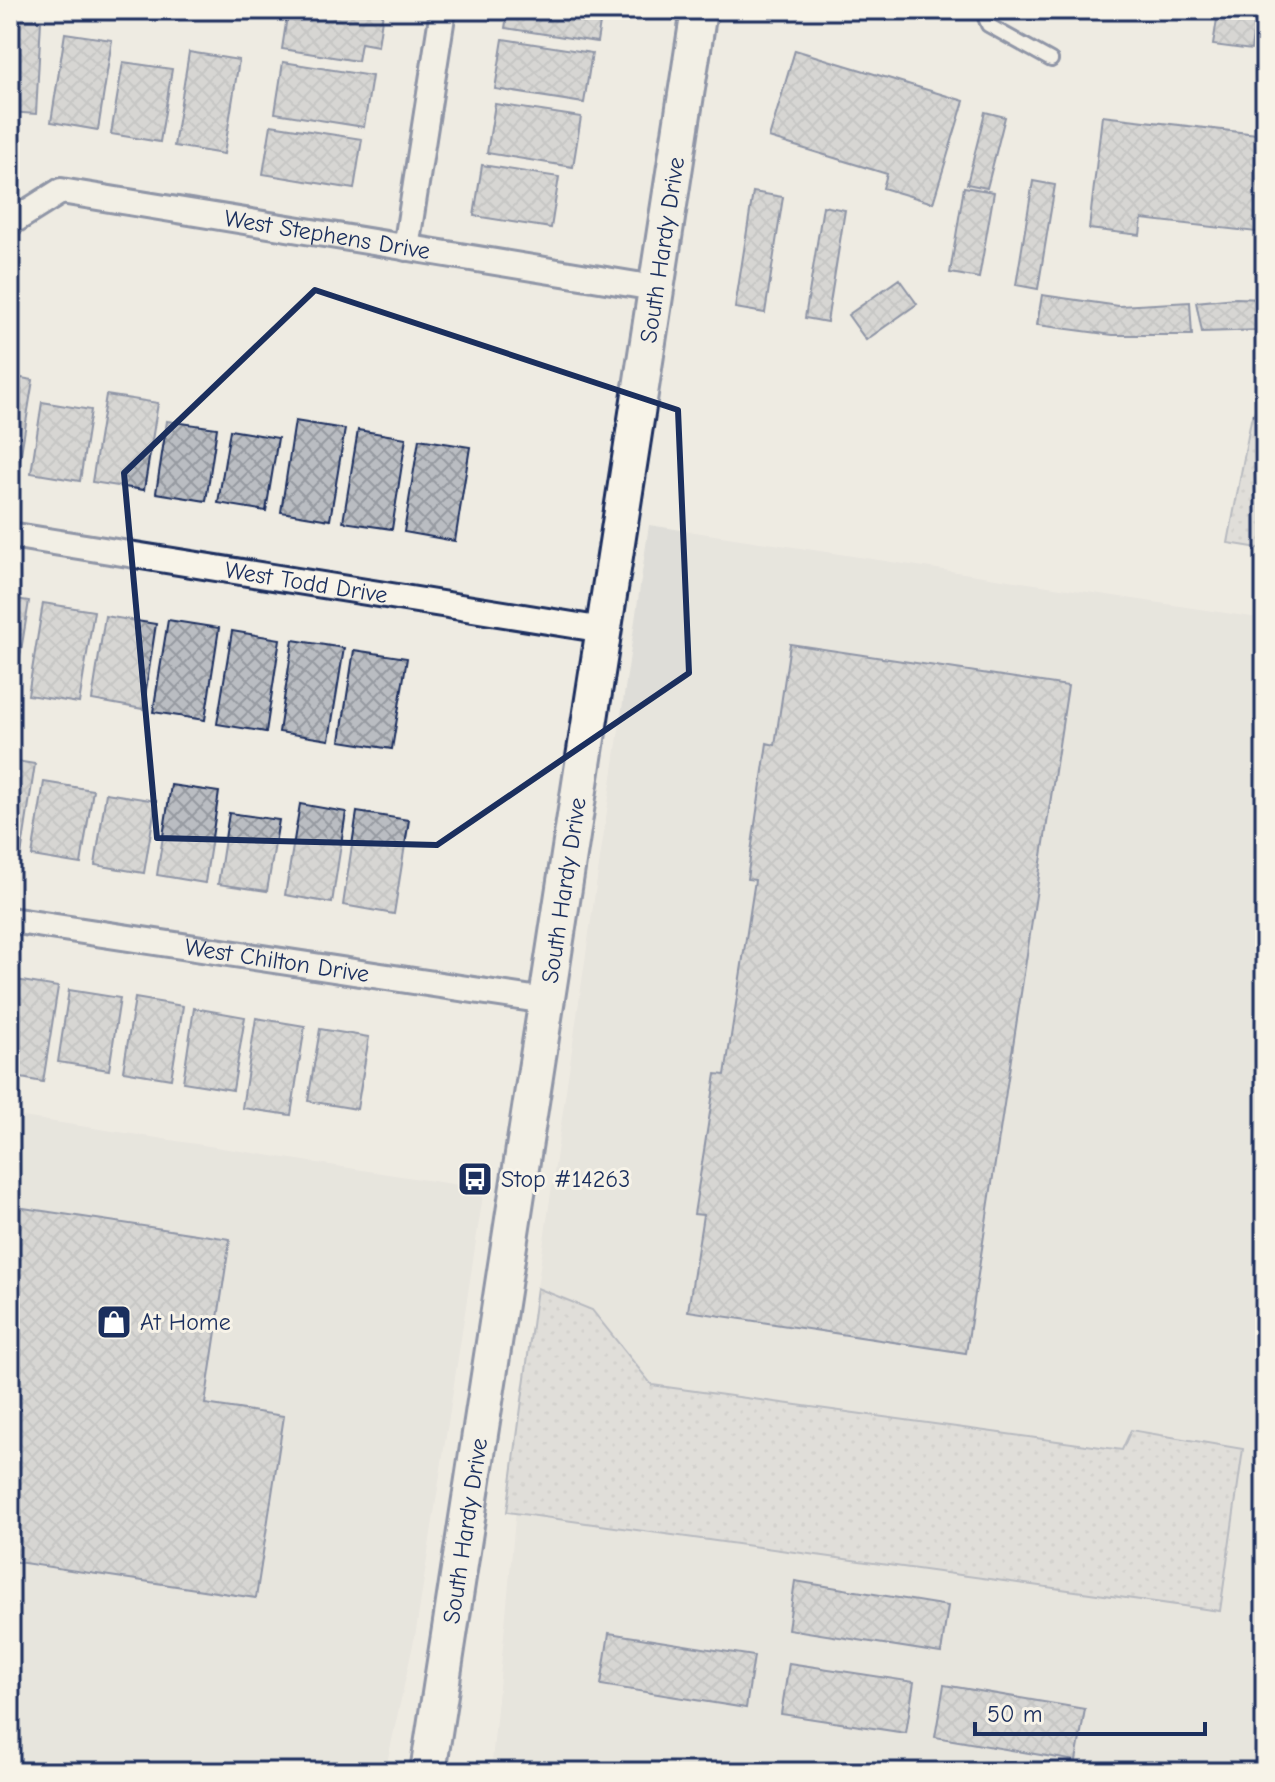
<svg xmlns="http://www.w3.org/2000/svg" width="1275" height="1782" font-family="'Comic Neue',sans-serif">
<defs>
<pattern id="park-dots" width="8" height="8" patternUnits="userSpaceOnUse" patternTransform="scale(2)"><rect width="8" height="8" fill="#cfcfcf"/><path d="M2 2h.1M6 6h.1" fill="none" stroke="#b1b2b4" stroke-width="1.8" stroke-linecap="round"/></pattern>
<pattern id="building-cross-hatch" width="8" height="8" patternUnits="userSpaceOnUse" patternTransform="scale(2)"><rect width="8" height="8" fill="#babdc2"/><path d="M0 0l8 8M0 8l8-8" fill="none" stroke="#969aa1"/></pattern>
</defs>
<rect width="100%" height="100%" fill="#eeebe2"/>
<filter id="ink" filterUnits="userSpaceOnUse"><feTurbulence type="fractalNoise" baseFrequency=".0125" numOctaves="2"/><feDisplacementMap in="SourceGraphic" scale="16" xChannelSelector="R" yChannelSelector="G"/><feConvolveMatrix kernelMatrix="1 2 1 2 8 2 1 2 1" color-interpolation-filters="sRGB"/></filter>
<g filter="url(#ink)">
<path fill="#deddd8" d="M649 525 1265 619V1772H491L537 1288Z
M10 1115 484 1189 416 1631 385 1772H10Z"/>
<path fill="url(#park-dots)" stroke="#757f96" stroke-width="2" d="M1265 387V549L1228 543 1251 420Z
M537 1288 592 1310 652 1385 1122 1450 1131 1430 1243 1449 1220 1611 507 1512Z"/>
<path fill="url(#building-cross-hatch)" stroke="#1b2f5e" stroke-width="2" d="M288 10 383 12 378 46 361 43 358 61 282 49Z
M508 10H602L597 42 505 28Z
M1237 10H1265V28L1254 27 1251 50 1213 45 1217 19 1235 21Z
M10 20 41 21 36 114 10 112Z
M65 33 112 40 98 130 51 122Z
M503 39 592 53 584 103 495 89Z
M795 50 964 101 933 203 883 188 887 174 769 138Z
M189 52 239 60 224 154 174 146Z
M123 62 172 69 160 142 111 134Z
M283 62 372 76 364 127 275 113Z
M495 104 581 117 573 167 487 153Z
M985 112 1005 117 987 188 967 184Z
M1102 116 1265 135V233L1142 219 1140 235 1089 229Z
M271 125 362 139 354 189 263 174Z
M482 165 559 177 551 228 474 216Z
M1033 181 1055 185 1038 289 1016 285Z
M964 187 994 192 979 278 950 273Z
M753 192 783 197 765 313 735 308Z
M823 206 845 210 827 322 805 318Z
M899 279 917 304 866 340 848 315Z
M1042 295 1119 306 1190 302 1192 335H1113L1037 325Z
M1236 298 1265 299V330L1202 332 1196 302Z
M10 376 33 380 18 472 10 471Z
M106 395 158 403 144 490 92 482Z
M42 402 91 410 80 481 31 473Z
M167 421 217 428 206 501 156 493Z
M295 421 345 429 330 520 281 512Z
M230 430 278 438 266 511 218 503Z
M358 430 406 438 392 529 343 522Z
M419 439 470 447 455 541 404 532Z
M10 598 29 601 17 676 10 675Z
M43 603 94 611 79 703 28 695Z
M105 616 156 624 143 709 92 700Z
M168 620 219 628 205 720 153 712Z
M232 631 280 639 266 732 217 724Z
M293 640 344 648 329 740 279 732Z
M790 644 1068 686 966 1353 688 1311 703 1215 694 1214 716 1074 725 1075 755 880 747 879 767 743 775 745Z
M354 650 407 658 392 749 340 741Z
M10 760 35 764 21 856 10 854Z
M44 782 93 790 81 864 32 856Z
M171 785 219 792 205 883 157 875Z
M106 793 156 801 144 873 95 865Z
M300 804 346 812 332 903 285 895Z
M357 812 409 820 394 914 343 905Z
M229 813 279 820 267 891 218 884Z
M10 979 58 987 43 1082 10 1076Z
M69 990 120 998 109 1070 58 1062Z
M135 998 183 1006 171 1079 123 1071Z
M194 1008 245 1017 233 1090 183 1082Z
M256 1018 305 1026 291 1115 242 1108Z
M320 1029 369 1037 357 1109 308 1101Z
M10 1206 230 1239 205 1404 284 1416 256 1598 10 1561Z
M795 1581 948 1606 941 1653 788 1629Z
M609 1633 754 1656 746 1708 601 1685Z
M789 1663 914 1682 906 1733 781 1714Z
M944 1685 1085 1709 1076 1761 935 1737Z"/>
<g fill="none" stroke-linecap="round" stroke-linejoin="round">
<defs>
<path id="lane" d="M982 10 988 25 1051 60"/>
<g id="street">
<path id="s1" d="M10 223 61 191 655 288"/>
<path d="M406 248 443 10"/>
<path id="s2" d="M10 535 604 630"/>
<path id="s3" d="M10 920 546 1001"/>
</g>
<g id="secondary">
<path id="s4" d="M428 1772 699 10"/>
</g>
</defs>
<use href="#lane" stroke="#1b2f5e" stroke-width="18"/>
<use href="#street" stroke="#1b2f5e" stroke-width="30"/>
<use href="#secondary" stroke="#1b2f5e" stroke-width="40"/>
<use href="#lane" stroke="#f7f3e8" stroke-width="12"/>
<use href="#street" stroke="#f7f3e8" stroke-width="24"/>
<use href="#secondary" stroke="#f7f3e8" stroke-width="34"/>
</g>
</g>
<path d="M0 0H1275V1782H0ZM315 290 678 410 689 673 437 845 157 838 124 473Z" fill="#eeebe2" fill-opacity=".55" fill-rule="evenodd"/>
<path fill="none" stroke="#1b2f5e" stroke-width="6" stroke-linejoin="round" d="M315 290 678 410 689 673 437 845 157 838 124 473Z"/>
<defs>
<symbol id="bus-square" viewBox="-11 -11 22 22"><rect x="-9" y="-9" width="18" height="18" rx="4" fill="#1b2f5e" stroke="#f7f3e8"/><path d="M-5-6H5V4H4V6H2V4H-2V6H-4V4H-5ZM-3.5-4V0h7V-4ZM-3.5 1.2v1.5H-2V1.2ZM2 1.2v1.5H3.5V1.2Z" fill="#fff"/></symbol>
<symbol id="shop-square" viewBox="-11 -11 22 22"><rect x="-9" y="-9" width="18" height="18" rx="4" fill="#1b2f5e" stroke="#f7f3e8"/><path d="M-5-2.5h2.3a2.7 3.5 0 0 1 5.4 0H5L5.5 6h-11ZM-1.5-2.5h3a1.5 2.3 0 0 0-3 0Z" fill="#fff"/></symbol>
</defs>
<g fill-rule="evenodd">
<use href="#bus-square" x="455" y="1159" width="40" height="40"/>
<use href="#shop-square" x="94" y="1302" width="40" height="40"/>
</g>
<g text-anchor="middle" stroke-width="6" stroke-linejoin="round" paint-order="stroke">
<g font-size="24" fill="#1b2f5e" stroke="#f7f3e8">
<text dy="8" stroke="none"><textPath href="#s1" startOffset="330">West Stephens Drive</textPath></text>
<text dy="8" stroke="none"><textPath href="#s4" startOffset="1540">South Hardy Drive</textPath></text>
<text dy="8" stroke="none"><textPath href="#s2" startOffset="300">West Todd Drive</textPath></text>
<text dy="8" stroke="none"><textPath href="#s4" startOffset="892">South Hardy Drive</textPath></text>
<text dy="8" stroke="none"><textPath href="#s3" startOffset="270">West Chilton Drive</textPath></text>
<text dy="8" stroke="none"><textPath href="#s4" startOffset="244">South Hardy Drive</textPath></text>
</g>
<g font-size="24" fill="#1b2f5e" stroke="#f7f3e8" text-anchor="start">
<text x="501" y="1187">Stop #14263</text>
<text x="140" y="1330">At Home</text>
</g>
</g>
<rect width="1275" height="1782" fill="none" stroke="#f7f3e8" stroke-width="40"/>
<rect x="20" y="20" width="1235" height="1742" fill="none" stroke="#1b2f5e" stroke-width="3" filter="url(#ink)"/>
<path d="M975 1722v12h230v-12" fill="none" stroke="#1b2f5e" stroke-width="4"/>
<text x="987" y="1722" font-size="24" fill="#1b2f5e" stroke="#f7f3e8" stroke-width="6" paint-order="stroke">50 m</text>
</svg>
